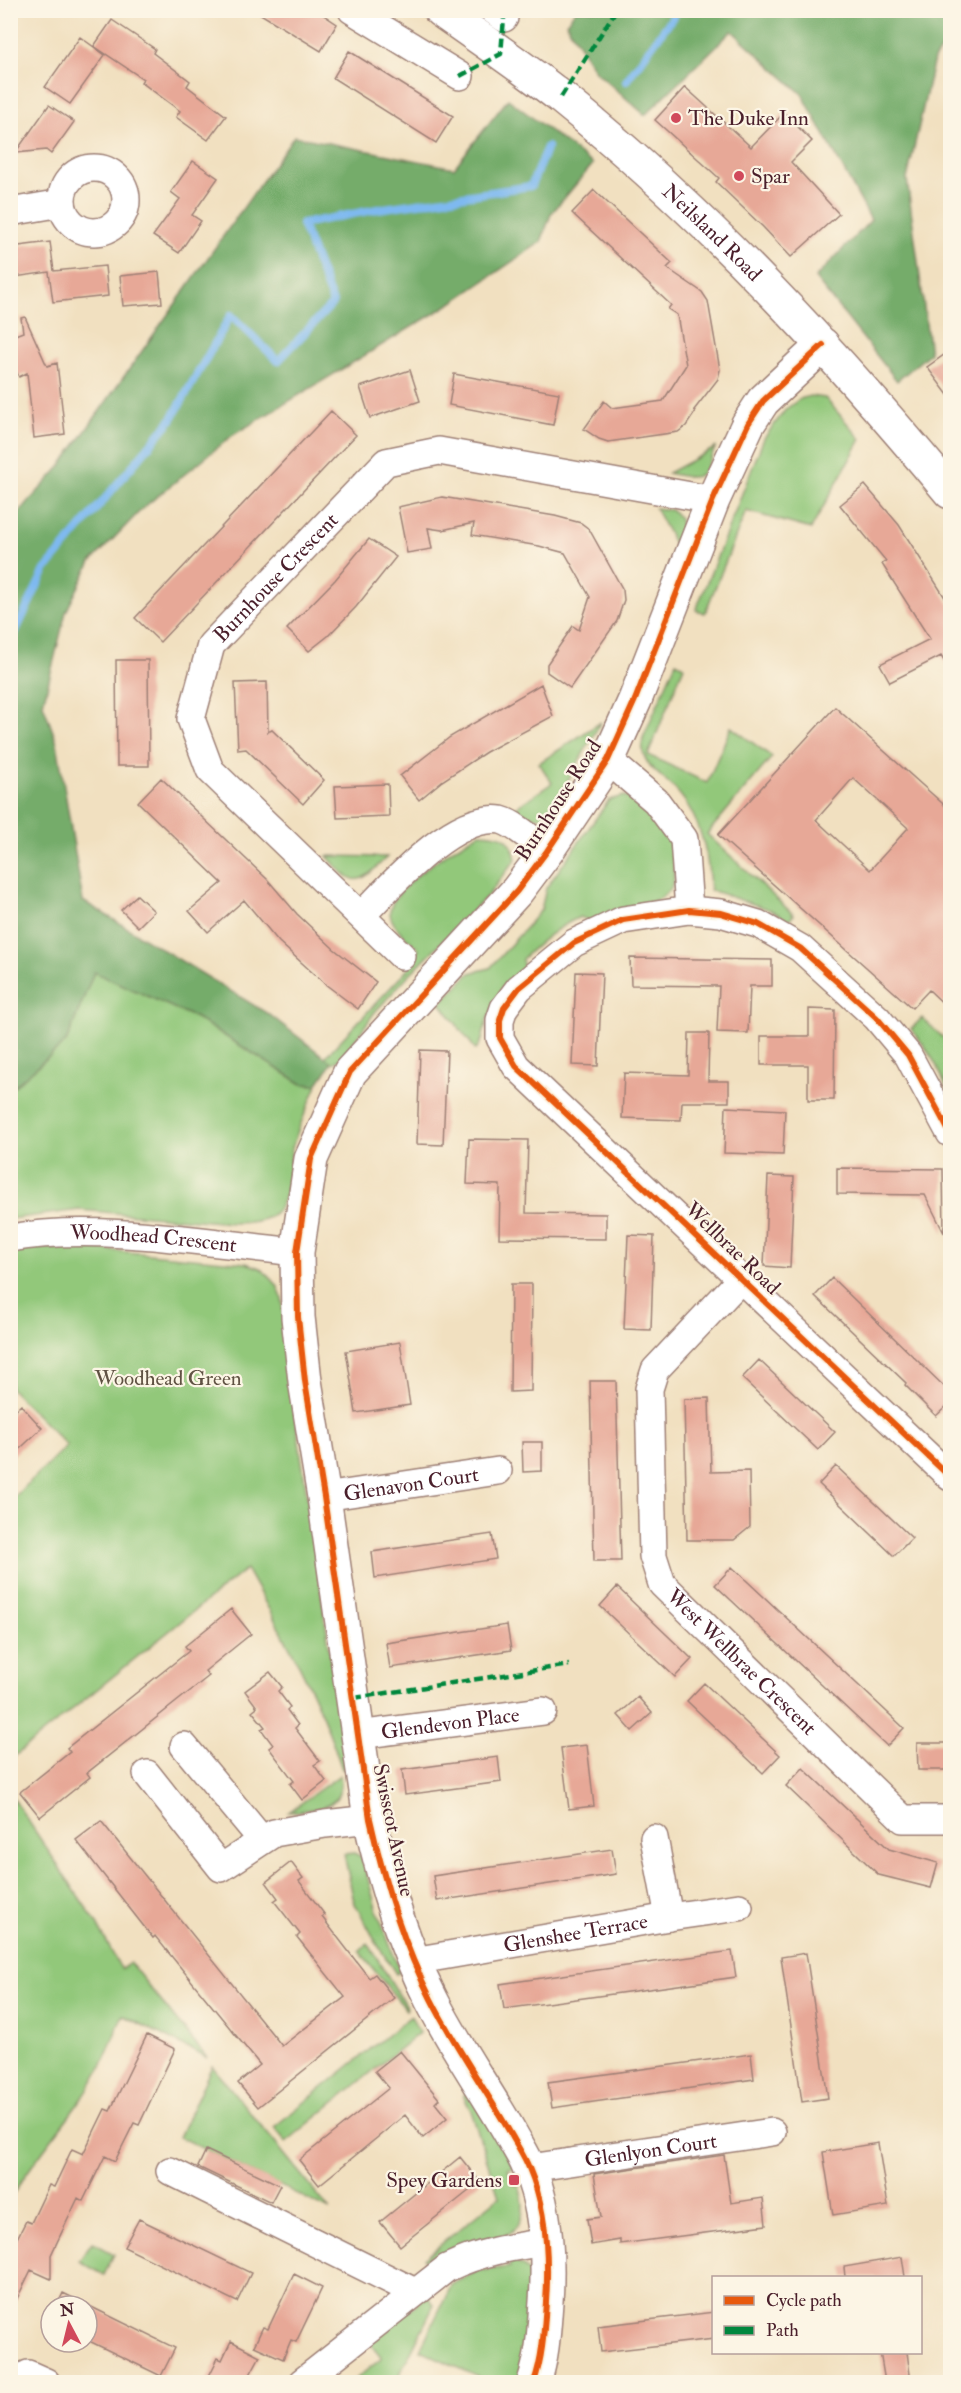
<svg xmlns="http://www.w3.org/2000/svg" width="961" height="2393" font-family="'IM FELL Double Pica',serif">
<rect width="100%" height="100%" fill="#fcf5e5"/>
<filter id="ink" filterUnits="userSpaceOnUse"><feTurbulence type="fractalNoise" baseFrequency=".0167" numOctaves="2"/><feDisplacementMap in="SourceGraphic" scale="12" xChannelSelector="R" yChannelSelector="G"/><feConvolveMatrix kernelMatrix="1 2 1 2 8 2 1 2 1" color-interpolation-filters="sRGB"/></filter>
<filter id="wash" filterUnits="userSpaceOnUse"><feTurbulence type="fractalNoise" baseFrequency=".008" numOctaves="4" result="noise"/><feDisplacementMap in="SourceGraphic" scale="24" xChannelSelector="R" yChannelSelector="G"/><feGaussianBlur stdDeviation="1.35" result="paint"/><feColorMatrix in="noise" values="0 0 0 0 0 0 0 0 0 0 0 0 0 0 0 0 0 1.4 0 .05"/><feComposite in="paint" operator="in"/></filter>
<g filter="url(#wash)">
<rect width="100%" height="100%" fill="#f1e0c0"/>
<path fill="#92c87a" stroke="#6e7452" stroke-width="1.5" d="M810 396 825 398 861 439 811 529 746 511 705 613 696 610 764 438 786 409 800 399Z
M715 448C702 479 702 481 668 473Z
M655 508 671 510 680 518 681 529 675 545Z
M676 662 684 666 648 755 707 783 731 727 772 757 707 834 794 915 788 920 771 910 710 890C709 865 705 840 694 817 689 806 681 795 672 786 656 771 639 763 643 738Z
M601 722 551 811 547 817H525L515 808 552 783 539 763Z
M624 796 643 803 668 833 673 849 674 880 671 888 661 898 654 901 591 921 580 917C557 927 540 942 522 959L524 970 487 1019 482 1040 476 1050 440 1003 470 973 490 968 522 932 541 910 546 888 609 800Z
M479 833C501 834 511 835 516 859L489 894 406 978 374 1013 342 1059 332 1063 325 1057 409 968 406 963 419 949C410 940 391 927 390 913 389 888 459 845 479 833Z
M327 856 387 857C358 886 355 888 327 856Z
M94 971 196 1018 302 1084 317 1085C309 1105 299 1125 293 1145 290 1153 291 1161 290 1168 284 1212 278 1222 232 1223L79 1210 11 1219 10 1089 66 1042Z
M922 1018 950 1044V1090L947 1091C940 1067 927 1048 911 1029Z
M35 1248 95 1249 246 1263 260 1268 269 1276 277 1285 282 1298 290 1380 347 1769H342C318 1694 285 1637 246 1569L11 1759 10 1501 67 1446 11 1389V1252Z
M340 1775C346 1810 315 1809 289 1812Z
M11 1795 97 1924 121 1969 130 1963 207 2058 123 2015C115 2032 109 2050 101 2067 76 2114 37 2152 11 2198Z
M354 1853 362 1857 376 1908 400 1972 396 1974 379 1947 354 1902 344 1854Z
M368 1943 407 2008 406 2010 359 1951Z
M411 2016 419 2033 286 2142 274 2127Z
M212 2066 330 2210 179 2137Z
M469 2092 514 2167 508 2169 514 2185H519C525 2204 527 2228 503 2236 493 2239 481 2239 471 2243 456 2249 442 2256 429 2264L424 2258 499 2197 471 2111 463 2095Z
M92 2242 114 2254 104 2275 79 2261Z
M509 2259 523 2266 532 2275 526 2357 518 2382H489L420 2350 452 2284 478 2271 510 2267Z
M428 2295 434 2305 396 2382H352L382 2358 370 2342Z"/>
<path fill="#75ac6a" stroke="#60664a" stroke-width="1.5" d="M576 10 950 11V37L934 59 907 179 930 353 897 381 815 278 871 220 802 94 732 31 645 115 595 71 566 23Z
M508 99 593 164 551 214 541 242 453 302 233 435 143 508 91 562 66 612 43 704 57 743 83 901 270 1015 332 1063 317 1085 302 1084 196 1018 94 972 66 1042 11 1089V521L60 467 294 136 454 168Z"/>
<g fill="none" stroke-linecap="round" stroke-linejoin="round">
<path stroke="#7eb9f0" stroke-width="8" d="M626 81 678 10
M10 643 45 570 171 420 231 315 278 361 333 303 302 224 378 209 531 186 547 147"/>
</g>
<g id="blocks">
<path fill="#e7a897" fill-rule="evenodd" d="M254 10H316L337 24 321 51Z
M112 20 155 49 153 53 190 81 187 86 226 116 208 140 176 117 180 111 141 82 143 79 94 46Z
M80 37 105 55 70 104 45 87Z
M349 51 453 116 436 143 333 78Z
M685 87 751 147 784 113 812 141 791 162 839 214 791 257 763 227 716 182 719 178 655 120Z
M49 105 74 122 51 154 46 150 15 153Z
M193 161 218 178 192 215 201 221 179 253 153 236 180 199 171 192Z
M594 190 672 263 667 268 702 292 708 301 720 370 718 379 694 410 696 411 686 426 678 432 608 442 599 439 584 429 604 401 612 408 663 401 686 365 677 315 668 309 671 305 572 213Z
M50 242 54 271 105 266 108 296 53 302 49 272 15 277 11 247Z
M159 272 162 303 123 306 120 276Z
M25 317 47 366 57 363 65 434 34 438 27 373 19 377 10 358V337L23 332 21 318Z
M951 350V399L927 367Z
M410 370 420 401 370 418 360 387Z
M454 374 559 393 553 425 449 405Z
M331 411 356 435 160 642 135 618Z
M865 485 899 525 951 607V672L941 656 890 682 880 664 930 639 882 564 886 561 840 505Z
M442 497 555 516 581 523 589 529 623 590 624 600 617 621 570 688 547 672V664L573 626 579 630 590 597 565 553 539 546 472 535 474 523 442 530 428 528 432 549 407 553 398 507Z
M369 539 396 557 356 607 328 636 309 651 287 629 335 580Z
M116 660H148L149 766H117Z
M267 682 268 732 272 730 324 780 303 804 246 749 238 750 235 683Z
M541 684 553 716 486 752 442 781 419 800 400 776 450 737Z
M835 707 951 811V1011L929 990 912 1008 718 835ZM853 778 908 828 870 870 816 820Z
M161 778 267 879 297 914 334 949 376 982 358 1009 325 984 279 942 244 900 208 932 189 911 222 883 138 802Z
M388 784 389 816 337 818 335 786Z
M137 895 154 911 138 927 121 910Z
M630 958 772 960V986H750L748 1033 717 1032 719 986 631 985Z
M576 972 602 973 598 1066 572 1065Z
M809 1009 835 1010 834 1100H808V1065H761V1036H809Z
M689 1033H709L708 1081H729V1102H682L681 1120 622 1118 624 1073 688 1075Z
M420 1050 447 1051 443 1145 417 1144Z
M726 1107 785 1110 783 1155 724 1153Z
M469 1139 528 1140 526 1213 606 1214V1239L499 1238 500 1185 467 1184Z
M837 1168 943 1169 944 1233 925 1195 837 1194Z
M768 1176 794 1177 790 1268 764 1266Z
M628 1235 654 1236 651 1330 624 1329Z
M832 1278 951 1393V1402L936 1416 905 1385 906 1383 815 1296Z
M511 1284H532L531 1391 510 1392Z
M400 1342 410 1405 356 1413 346 1351Z
M759 1360 835 1432 818 1450 742 1378Z
M590 1381H616L621 1561H594Z
M709 1398 711 1472 749 1471 750 1527 734 1540H687L684 1399Z
M21 1405 42 1428 10 1458V1415Z
M522 1442H542V1471L523 1472Z
M836 1466 912 1538 894 1556 819 1484Z
M492 1534 496 1559 375 1578 372 1552Z
M732 1567 904 1728 887 1746 715 1585Z
M617 1587 692 1659 675 1677 600 1606Z
M231 1609 251 1634 205 1671 209 1676 87 1773 90 1777 40 1817 20 1792 70 1752 67 1748 189 1651 185 1646Z
M507 1625 511 1650 390 1668 386 1643Z
M270 1672 282 1687 278 1691 290 1707 287 1710 298 1725 295 1728 320 1761 314 1765 326 1781 302 1800 290 1784 294 1781 269 1748 273 1745 261 1729 265 1727 252 1711 257 1707 245 1691Z
M704 1683 780 1755 763 1773 687 1701Z
M638 1697 652 1713 632 1731 618 1715Z
M917 1743H951V1770H918Z
M587 1745 594 1806 569 1809 561 1748Z
M498 1757 501 1782 405 1795 402 1770Z
M803 1768 889 1849 938 1863 931 1888 879 1875 786 1786Z
M101 1821 282 2046 345 1997 297 1937 300 1934 274 1901 278 1898 266 1882 291 1862 303 1878 299 1881 325 1915 322 1917 369 1978 375 1974 394 1998 258 2107 238 2083 260 2065 155 1936 153 1938 76 1840Z
M612 1849 616 1874 437 1901 433 1876Z
M732 1951 736 1977 504 2009 500 1984Z
M806 1953 828 2098 802 2102 781 1957Z
M147 2035 175 2049 139 2125 134 2123 115 2161 105 2156 83 2201 78 2198 51 2255V2279L31 2270 10 2313V2252L26 2221 31 2223 49 2185 54 2187 72 2149 83 2154 105 2109 110 2111Z
M400 2051 439 2099 435 2103 447 2118 423 2138 405 2115 319 2185 299 2160 389 2088 375 2071Z
M751 2054 754 2079 552 2108 548 2082Z
M878 2143 888 2206 833 2215 823 2152Z
M206 2150 280 2185 271 2202 198 2167Z
M724 2155 731 2203 763 2198 766 2225 620 2244V2240L591 2245 587 2219 601 2217 594 2174Z
M460 2157 480 2182 400 2246 380 2222Z
M139 2219 251 2273 237 2302 124 2247Z
M902 2257 905 2277H845L844 2267Z
M294 2274 322 2288 296 2342 291 2340 283 2359 254 2346 263 2327 268 2329Z
M63 2293 175 2348 161 2376 87 2340V2306H57Z
M714 2312V2339L601 2352 598 2326Z
M231 2341 260 2356 246 2382H206L218 2358 222 2360Z
M880 2352H907L911 2382H885Z"/>
</g>
</g>
<g filter="url(#ink)">
<use href="#blocks" fill-opacity="0" stroke="#9e8076" stroke-width="1.5"/>
<g fill="none" stroke-linecap="round" stroke-linejoin="round">
<defs>
<g id="minor">
<path d="M352 10 460 76"/>
<path d="M493 10 504 18"/>
<circle cx="94" cy="200" r="32"/>
<path d="M10 212 62 203"/>
<path d="M608 760 656 801 684 839 689 910"/>
<path d="M362 915C392 884 454 813 501 820 514 823 536 843 547 851"/>
<path id="s1" d="M402 956 210 770 191 719 211 645 386 462 439 451 713 500"/>
<path d="M950 1133 908 1055 877 1018 800 948 758 924 721 913 689 910 623 920 574 943 519 988 504 1008 500 1020V1038L516 1066 950 1477"/>
<path id="s2" d="M10 1238C99 1223 207 1243 297 1252"/>
<path id="s3" d="M741 1279 655 1370 649 1389 653 1556 662 1584 903 1819H950"/>
<path id="s4" d="M324 1497 498 1471"/>
<path id="s5" d="M358 1735 543 1711"/>
<path d="M184 1746 262 1840"/>
<path d="M147 1774 221 1868 274 1833 325 1824 370 1819"/>
<path d="M654 1838 669 1917"/>
<path id="s6" d="M413 1961 669 1917 739 1907"/>
<path id="s7" d="M530 2168 772 2132"/>
<path d="M170 2171 415 2292"/>
<path d="M28 2374 46 2382"/>
<path d="M302 2382 447 2268C480 2252 511 2247 547 2242"/>
</g>
<g id="tertiary">
<path id="s8" d="M440 10C481 39 523 67 562 98 706 214 832 350 950 492"/>
<path d="M534 2382C543 2356 544 2329 546 2302 549 2258 547 2210 529 2168 525 2157 518 2147 512 2136 486 2090 455 2047 431 1999 402 1942 384 1882 370 1819L324 1497 305 1381 298 1317 297 1252 311 1159 350 1072 517 891 547 851 608 760 635 700 713 500 748 424 763 401 823 345"/>
</g>
</defs>
<use href="#minor" stroke="#9e8076" stroke-width="30"/>
<use href="#tertiary" stroke="#9e8076" stroke-width="36"/>
<use href="#minor" stroke="#fff" stroke-width="27"/>
<use href="#tertiary" stroke="#fff" stroke-width="33"/>
<path stroke="#00873e" stroke-width="4.5" stroke-dasharray="9 4.5" stroke-linecap="butt" d="M460 76 501 54 504 18
M561 97 616 10
M354 1698 569 1665"/>
<defs>
<path id="cycleway" d="M950 1133 908 1055 877 1018 800 948 758 924 721 913 689 910 623 920 574 943 519 988 504 1008 500 1020V1038L516 1066 950 1477
M534 2382C543 2356 544 2329 546 2302 549 2258 547 2210 529 2168 525 2157 518 2147 512 2136 486 2090 455 2047 431 1999 402 1942 384 1882 370 1819L324 1497 305 1381 298 1317 297 1252 311 1159 350 1072 517 891 547 851 608 760 635 700 713 500 748 424 763 401 823 345"/>
</defs>
<use href="#cycleway" stroke="#fcf5e5" stroke-width="10"/>
<use href="#cycleway" stroke="#e8590c" stroke-width="6"/>
</g>
</g>
<g fill="#d1495b" stroke="#fcf5e5" stroke-width="2">
<circle cx="676" cy="118" r="6"/>
<circle cx="739" cy="176" r="6"/>
<rect x="508" y="2174" width="12" height="12" rx="3"/>
</g>
<g text-anchor="middle" stroke-width="4.5" stroke-linejoin="round" paint-order="stroke">
<g font-size="21" fill="#4a1f2b" stroke="#fcf5e5" text-anchor="start">
<text x="688" y="125">The Duke Inn</text>
<text x="751" y="183">Spar</text>
<text x="502" y="2187" text-anchor="end">Spey Gardens</text>
</g>
<g font-size="21" fill="#4a1f2b" stroke="#fcf5e5">
<text dy="7" stroke="none"><textPath href="#s8" startOffset="352">Neilsland Road</textPath></text>
<text dy="7" stroke="none"><textPath href="#s1" startOffset="492">Burnhouse Crescent</textPath></text>
<text transform="translate(558 800) rotate(-57)" y="7">Burnhouse Road</text>
<text dy="7" stroke="none"><textPath href="#s2" startOffset="144">Woodhead Crescent</textPath></text>
<text transform="translate(733 1248) rotate(44)" y="7">Wellbrae Road</text>
<text dy="7" stroke="none"><textPath href="#s4" startOffset="88">Glenavon Court</textPath></text>
<text dy="7" stroke="none"><textPath href="#s3" startOffset="453">West Wellbrae Crescent</textPath></text>
<text dy="7" stroke="none"><textPath href="#s5" startOffset="93">Glendevon Place</textPath></text>
<text transform="translate(394 1830) rotate(78)" y="7">Swisscot Avenue</text>
<text dy="7" stroke="none"><textPath href="#s6" startOffset="165">Glenshee Terrace</textPath></text>
<text dy="7" stroke="none"><textPath href="#s7" startOffset="122">Glenlyon Court</textPath></text>
</g>
<g font-size="21" fill="#605243" stroke="#fcf5e5">
<text x="168" y="1385">Woodhead Green</text>
</g>
</g>
<rect width="961" height="2393" fill="none" stroke="#fcf5e5" stroke-width="36"/>
<rect x="712" y="2276" width="210" height="78" fill="#fcf5e5" stroke="#b59f9b" stroke-width="1.5"/>
<rect x="724" y="2296" width="30" height="9" fill="#e8590c" stroke="#b59f9b" stroke-width="1.5"/>
<text x="766" y="2306" font-size="18" fill="#4a1f2b">Cycle path</text>
<rect x="724" y="2326" width="30" height="9" fill="#00873e" stroke="#b59f9b" stroke-width="1.5"/>
<text x="766" y="2336" font-size="18" fill="#4a1f2b">Path</text>
<g transform="translate(69 2324) rotate(353)"><circle r="28" fill="#fcf5e5" stroke="#b59f9b" stroke-width="1.5"/>
<path d="M0-4.5L10 22L0 15L-10 22Z" fill="#d1495b"/>
<text y="-9" font-size="16" font-weight="bold" text-anchor="middle" fill="#4a1f2b">N</text>
</g>
</svg>
